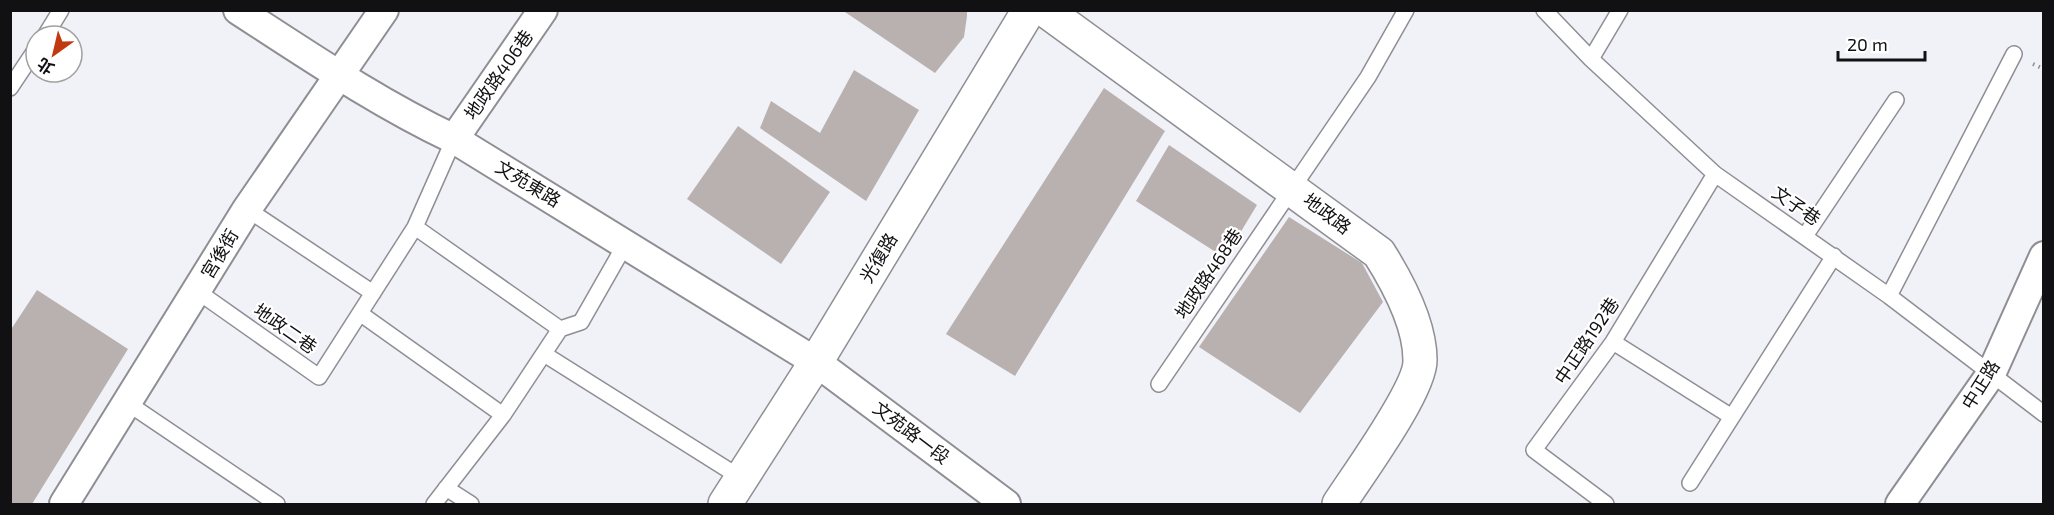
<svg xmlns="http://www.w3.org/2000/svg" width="2054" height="515" font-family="'Exo 2','Noto Sans TC',sans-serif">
<rect width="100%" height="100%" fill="#f1f1f8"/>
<path fill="#b9b1af" d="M842 10H967V16L964 37 935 73Z
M854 70 919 110 866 201 760 128 771 101 820 133Z
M1104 88 1165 131 1015 376 946 334Z
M738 126 830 192 781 264 687 199Z
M1169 145 1257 205 1225 258 1136 201Z
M1289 217 1362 263 1383 302 1300 413 1199 347Z
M37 290 128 349 32 504H10V331Z"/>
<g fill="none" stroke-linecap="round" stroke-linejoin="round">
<defs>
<path id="service" d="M1544 10 1591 59 1715 174 1889 296 2044 414
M45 36 61 10
M1591 59 1620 10
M10 88 36 49
M247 209 373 293
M415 227 560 329
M1805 236 1896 100
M197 291 319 377 415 227 454 139
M1889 296 2014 54
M361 314 503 415
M1613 342 1732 417
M544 354 741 478
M1159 384 1368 77 1406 10
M126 402 277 504
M1690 483 1834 256
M446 488 471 504
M434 504 503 415 560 329 581 322 626 243
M1606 504 1534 450 1613 342 1715 174"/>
<path id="minor" d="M238 10C309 56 378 103 454 139L816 362 1006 504
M454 139 543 10
M64 504 247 209 384 10
M1900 504 1991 374 2044 256"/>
<path id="tertiary" d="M1045 10 1379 253C1398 283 1420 324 1420 360 1421 389 1357 476 1339 504
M725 504 816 362 1029 10"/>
</defs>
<use href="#service" stroke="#8e8e94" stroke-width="18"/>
<use href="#minor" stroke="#8e8e94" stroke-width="32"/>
<use href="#tertiary" stroke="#8e8e94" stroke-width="36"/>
<path stroke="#8f8f94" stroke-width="4" stroke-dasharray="1.5 4.5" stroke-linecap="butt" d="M2033 64 2044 69"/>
<use href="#service" stroke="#fff" stroke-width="15"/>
<use href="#minor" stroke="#fff" stroke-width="28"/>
<use href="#tertiary" stroke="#fff" stroke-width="33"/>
</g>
<g text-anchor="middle" stroke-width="4.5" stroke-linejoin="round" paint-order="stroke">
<g font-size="18" fill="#111113" stroke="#fff">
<text transform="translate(499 75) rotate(-55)" y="6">地政路406巷</text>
<text transform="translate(528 184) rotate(31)" y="6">文苑東路</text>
<text transform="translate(1796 206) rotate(35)" y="6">文子巷</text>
<text transform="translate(1327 214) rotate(37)" y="6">地政路</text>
<text transform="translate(220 254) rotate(-59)" y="6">宮後街</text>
<text transform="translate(879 258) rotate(-59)" y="6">光復路</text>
<text transform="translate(1209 274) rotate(-56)" y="6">地政路468巷</text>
<text transform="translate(285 329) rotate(35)" y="6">地政二巷</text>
<text transform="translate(1587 341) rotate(-56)" y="6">中正路192巷</text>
<text transform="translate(1981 385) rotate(-58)" y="6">中正路</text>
<text transform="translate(911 433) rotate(37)" y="6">文苑路一段</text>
</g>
</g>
<rect width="2054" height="515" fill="none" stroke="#111113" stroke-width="24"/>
<g transform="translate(54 54) rotate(214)"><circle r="28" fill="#ffffff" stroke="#a0a0a1" stroke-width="1.5"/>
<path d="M0-4.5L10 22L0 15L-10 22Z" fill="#c23811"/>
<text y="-9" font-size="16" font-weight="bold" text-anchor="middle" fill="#111113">北</text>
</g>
<path d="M1838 51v9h87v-9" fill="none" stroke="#111113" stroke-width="3"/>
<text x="1847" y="51" font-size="18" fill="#111113" stroke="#ffffff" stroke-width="4.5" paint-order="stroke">20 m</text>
</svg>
